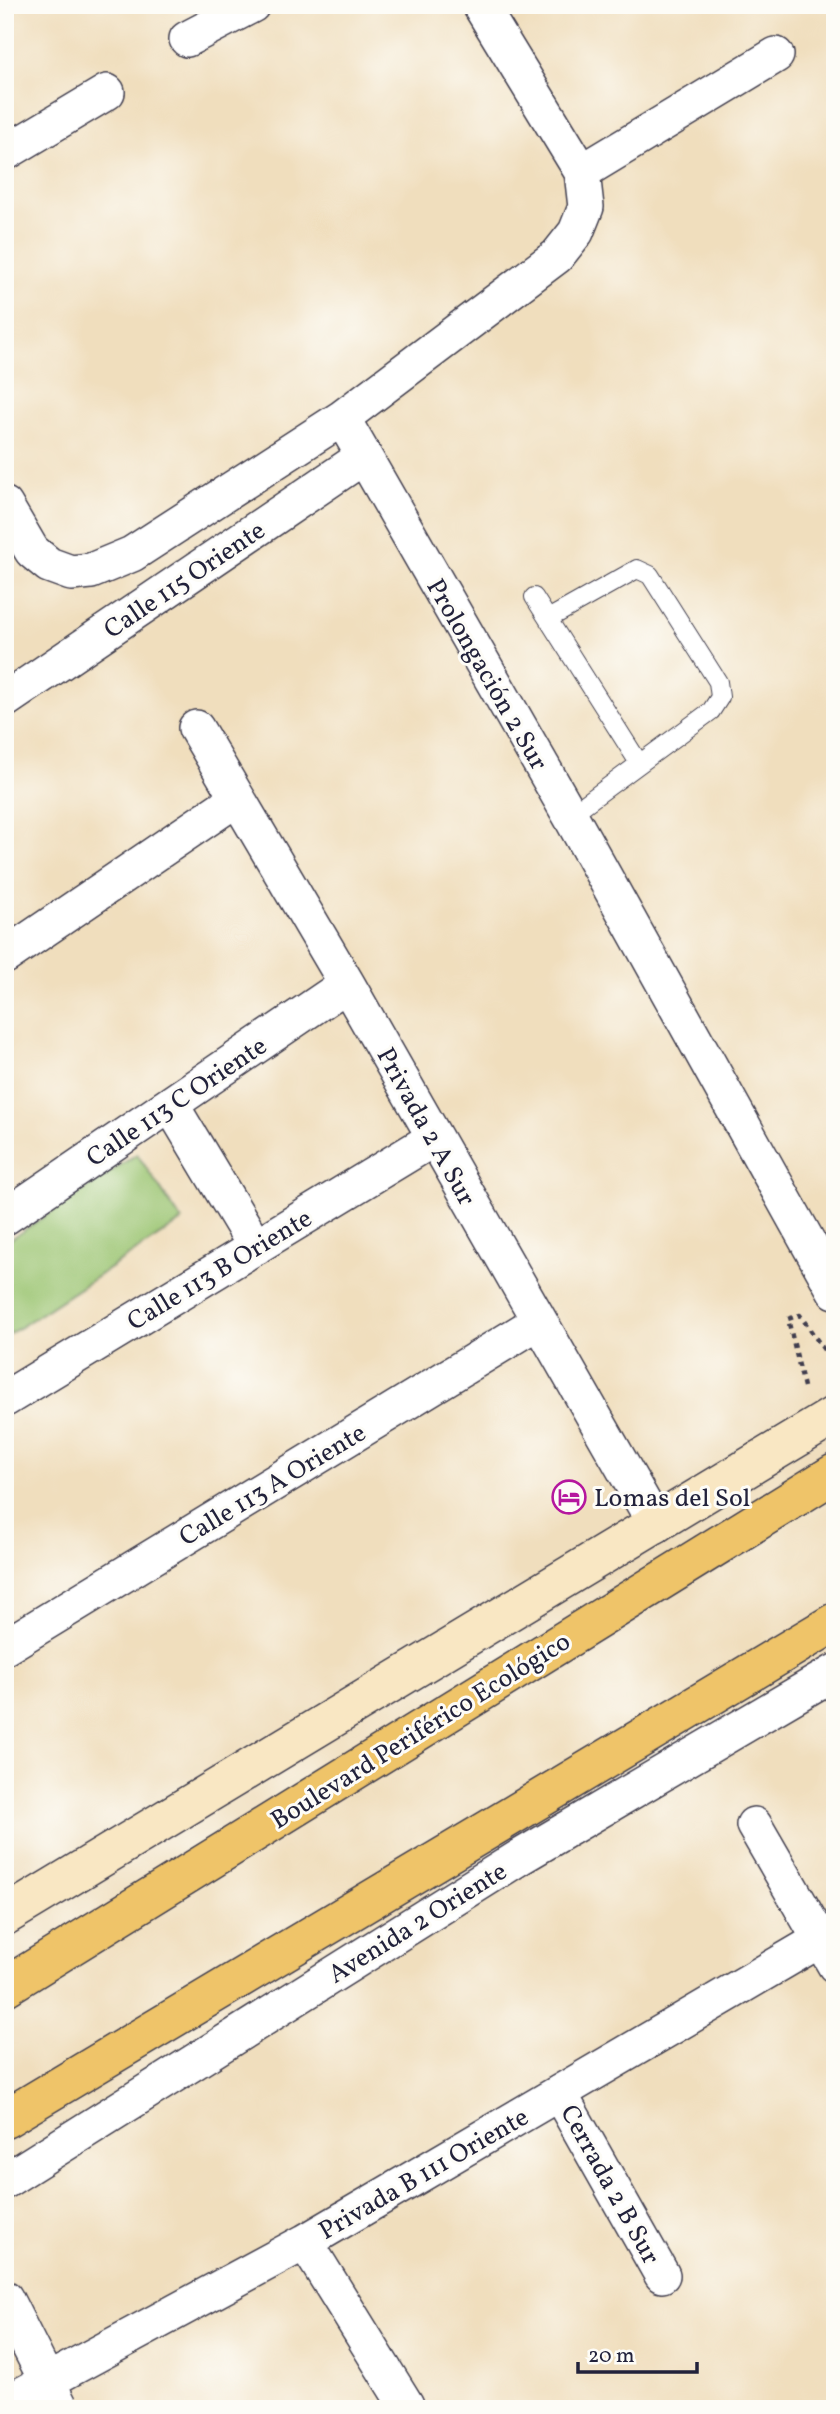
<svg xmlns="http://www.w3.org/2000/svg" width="840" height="2414" font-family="Vollkorn,serif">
<rect width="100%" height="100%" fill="#fdfcf7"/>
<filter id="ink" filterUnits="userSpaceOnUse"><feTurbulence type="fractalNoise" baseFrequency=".0143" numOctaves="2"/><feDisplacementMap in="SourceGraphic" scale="14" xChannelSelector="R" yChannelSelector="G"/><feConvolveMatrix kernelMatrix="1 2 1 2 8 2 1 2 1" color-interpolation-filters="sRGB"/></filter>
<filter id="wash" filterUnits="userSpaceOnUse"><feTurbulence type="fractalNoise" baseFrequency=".00686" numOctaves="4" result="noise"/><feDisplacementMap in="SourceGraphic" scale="28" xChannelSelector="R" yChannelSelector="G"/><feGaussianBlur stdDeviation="1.57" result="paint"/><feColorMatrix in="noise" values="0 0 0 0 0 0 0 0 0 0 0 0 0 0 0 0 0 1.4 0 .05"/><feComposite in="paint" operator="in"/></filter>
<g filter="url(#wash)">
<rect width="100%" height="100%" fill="#f0debd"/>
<path fill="#9bc572" stroke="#5e7456" stroke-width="2" d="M137 1154 182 1221 5 1337V1243Z"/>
</g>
<g filter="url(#ink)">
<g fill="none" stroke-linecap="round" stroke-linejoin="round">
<defs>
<path id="lane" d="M534 597 639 763
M548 619 637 569 650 575 718 682 720 697 711 711 570 815"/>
<path id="street" d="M187 39 252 5
M5 153 107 92
M582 172 776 55
M342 418 570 815 835 1291
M5 505 32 551 49 565 71 573 91 571 132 554 342 418 557 256 576 232 586 207 582 172 480 5
M5 700 363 457
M196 728 347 984 656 1525
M5 956 236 799
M171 1105 256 1247
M5 1217 347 984
M5 1399 433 1139
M5 1647 538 1322
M754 1825 835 1965
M559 2093 662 2275
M5 2181 520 1857 835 1672
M305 2242 406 2405
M5 2298 61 2409
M5 2404 305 2242 835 1931"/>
<path id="secondary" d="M5 1916 835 1415"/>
<path id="highway" d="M5 1987 835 1473
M5 2119 835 1622"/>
</defs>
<use href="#lane" stroke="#413e4e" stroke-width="20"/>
<use href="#street" stroke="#413e4e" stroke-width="38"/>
<use href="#secondary" stroke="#413e4e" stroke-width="41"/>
<use href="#highway" stroke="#413e4e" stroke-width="41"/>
<path stroke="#413e4e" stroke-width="4.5" stroke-dasharray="5 5" stroke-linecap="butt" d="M804 1387 788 1319 800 1315 835 1366"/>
<use href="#lane" stroke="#fff" stroke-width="18"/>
<use href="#street" stroke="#fff" stroke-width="35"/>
<use href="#secondary" stroke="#f9e7c3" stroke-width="38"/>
<use href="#highway" stroke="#efc469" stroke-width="38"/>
</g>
</g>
<defs>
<symbol id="hotel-ring" viewBox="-11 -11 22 22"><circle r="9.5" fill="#fdfcf7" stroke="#b5179e" stroke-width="1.5"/><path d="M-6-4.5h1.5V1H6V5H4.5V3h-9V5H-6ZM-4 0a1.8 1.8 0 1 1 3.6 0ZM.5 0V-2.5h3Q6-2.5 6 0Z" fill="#b5179e"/></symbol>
</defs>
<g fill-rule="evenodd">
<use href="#hotel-ring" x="550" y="1478" width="38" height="38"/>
</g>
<g text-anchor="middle" stroke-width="6" stroke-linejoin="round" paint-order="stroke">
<g font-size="26" fill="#22223b" stroke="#fdfcf7">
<text transform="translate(184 579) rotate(-34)" y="9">Calle 115 Oriente</text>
<text transform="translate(488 674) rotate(60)" y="9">Prolongación 2 Sur</text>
<text transform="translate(176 1101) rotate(-34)" y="9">Calle 113 C Oriente</text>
<text transform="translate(427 1126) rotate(61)" y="9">Privada 2 A Sur</text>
<text transform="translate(219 1269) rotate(-31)" y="9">Calle 113 B Oriente</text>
<text transform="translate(272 1484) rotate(-31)" y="9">Calle 113 A Oriente</text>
<text transform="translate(420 1730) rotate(-32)" y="9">Boulevard Periférico Ecológico</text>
<text transform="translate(417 1922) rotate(-32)" y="9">Avenida 2 Oriente</text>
<text transform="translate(423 2173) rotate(-30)" y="9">Privada B 111 Oriente</text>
<text transform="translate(611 2184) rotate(61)" y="9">Cerrada 2 B Sur</text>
</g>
<g font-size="26" fill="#22223b" stroke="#fdfcf7" text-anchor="start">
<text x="594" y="1506">Lomas del Sol</text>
</g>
</g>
<rect width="840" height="2414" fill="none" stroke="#fdfcf7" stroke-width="28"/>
<path d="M578 2362v10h119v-10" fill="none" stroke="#22223b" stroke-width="3.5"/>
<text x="588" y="2362" font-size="21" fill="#22223b" stroke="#fdfcf7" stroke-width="5" paint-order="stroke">20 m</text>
</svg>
